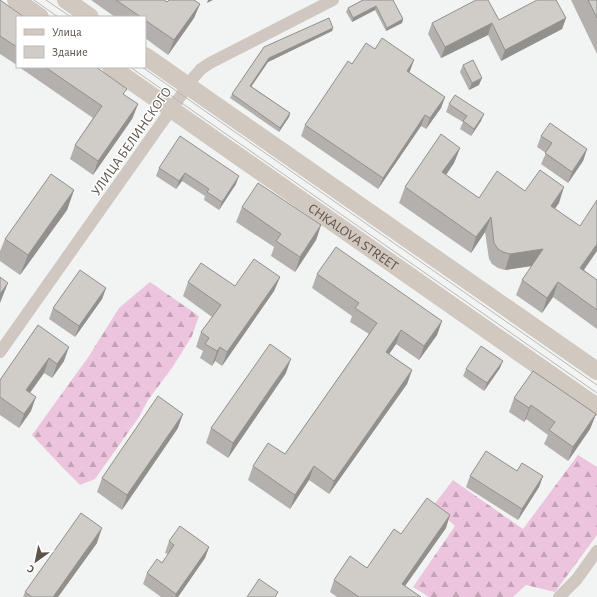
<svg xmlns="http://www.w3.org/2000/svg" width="597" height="597" font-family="'Alegreya Sans',sans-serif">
<defs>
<pattern id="forest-firs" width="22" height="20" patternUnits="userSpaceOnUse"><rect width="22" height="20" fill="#edc4de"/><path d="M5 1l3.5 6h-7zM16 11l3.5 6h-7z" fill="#c3a2b6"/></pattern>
</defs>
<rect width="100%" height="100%" fill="#f2f4f4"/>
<path fill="url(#forest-firs)" d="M150 282 199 316 192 336 172 368 148 400 139 417 95 479 80 485 64 469 32 435 89 356 119 308Z
M578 455 597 467V535L555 592 526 585 513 597H429L413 587 455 526 433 506 453 480 523 529Z"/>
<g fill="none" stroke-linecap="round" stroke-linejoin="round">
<path stroke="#cfc7c0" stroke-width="12" d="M0 352 194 77 201 69 210 63 333 0
M559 597 577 579 597 551"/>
<g stroke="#d1c8bf" stroke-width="18">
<path d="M16 0 40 17"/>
<path d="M66 0 90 17"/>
<path d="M145 56 597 371"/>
<path id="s1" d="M111 67 597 407"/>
</g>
<path stroke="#bbb8b4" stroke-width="1" d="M34 0 58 17
M46 0 71 17
M130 67 597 393
M142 67 597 385"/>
</g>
<path fill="#b3b0ad" d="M0 0 17 17V65L0 54Z
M91 0H164L167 2 200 4 194 18 168 55 145 38V17H115Z
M363 0 403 19 402 23 386 31 375 10 352 22 346 12 348 8Z
M571 0H597V54Z
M566 18 562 29 501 61 488 35 441 58 428 34 432 23 499 20Z
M333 28 332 31 268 62 251 86 290 113 289 117 279 132 230 98 232 94 264 47Z
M375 49 414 60 409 72 445 97 441 108 426 129 421 126 378 189 301 136 305 125 352 64Z
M463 65 479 85 469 90 460 72Z
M19 67H96L125 96 138 104 132 119 93 175 70 159 75 145 93 118Z
M449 104 481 121 471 136 460 129 463 122 446 112Z
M541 136 587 149 583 161 568 183 541 164 546 153 537 147Z
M460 148 454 163 446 175 479 198 525 191 559 203 555 208 584 270 597 280V329L553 297 542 313 516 295 522 280 532 266 505 270 498 268 492 264 489 259 485 232 471 253 399 203 405 187Z
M159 168 236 184 219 210 204 200 205 196 182 181 176 189 156 176Z
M74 190 67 210 20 275 0 261V251L5 239Z
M242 207 321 225 316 240 295 272 271 256 274 247 236 222Z
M317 274 442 321 437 335 419 360 396 344 389 354 412 370 407 384 329 494 309 480 290 509 248 480 253 466 285 454 369 334 350 322 352 316 312 288Z
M280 277 274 291 222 366 215 361 212 366 200 358 203 351 196 347 201 332 212 317 183 296 188 282 235 286Z
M106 288 102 299 75 337 49 319 53 308Z
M38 325 64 361 52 378 44 373 30 393 31 411 19 428 0 415V380Z
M500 368 484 391 463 376 466 369Z
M286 373 228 458 206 443 211 428Z
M514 398 596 414 590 429 568 461 544 444 548 435 526 419 524 422 509 412Z
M178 428 122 510 97 492 102 478Z
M517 471 543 476 539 487 518 520 466 487 470 476Z
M446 528 405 586 421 597H337L330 592 334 580 367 568 401 534Z
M169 541 209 547 205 558 178 597H161L143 584 147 573 162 563 168 554 165 553Z
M97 543 58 597H23L25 592Z"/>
<path fill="#92908d" d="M208 0H213L207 3Z
M200 4 194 18 168 55 174 40Z
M376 6 375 10 352 22 353 18Z
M566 18 562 29 501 61 505 50Z
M403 19 402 23 386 31 387 28Z
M492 23 488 35 441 58 445 47Z
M333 28 332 31 268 62 249 90 250 86 269 58Z
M414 60 410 71 403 82 407 71Z
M482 78 479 85 469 90 472 83Z
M445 97 441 108 426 129 430 118Z
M138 104 132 119 93 175 98 161Z
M290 113 289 117 279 132 280 128Z
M484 114 481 121 471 136 474 129Z
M425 115 421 126 378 189 383 178Z
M460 148 454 163 437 188 442 172Z
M587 149 583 161 568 183 572 172Z
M185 173 182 181 176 189 179 181Z
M239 176 236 184 219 210 222 202Z
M564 187 559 203 546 221 551 206Z
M74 190 67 210 20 275 28 255Z
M491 217 485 232 471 253 476 237Z
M321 225 316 240 295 272 300 257Z
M597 244V251L575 283 580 268Z
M543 249 538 265 505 270 510 254Z
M280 277 274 291 222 366 227 352Z
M558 282 553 297 542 313 547 298Z
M8 283 0 303V304V294Z
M106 288 102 299 75 337 79 326Z
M442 321 437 335 419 360 424 346Z
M401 330 396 344 381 366 386 352Z
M69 347 64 361 52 378 57 364Z
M220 347 215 361 212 366 217 351Z
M49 358 44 373 21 405 26 390Z
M291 359 286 373 228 458 233 443Z
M503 361 500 368 484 391 487 383Z
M412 370 407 384 329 494 334 481Z
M36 397 31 411 19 428 24 414Z
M531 405 526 419 524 422 529 408Z
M183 414 178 428 122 510 127 495Z
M596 414 590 429 568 461 573 447Z
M314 466 309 480 290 509 295 495Z
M543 476 539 487 518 520 522 509Z
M450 515 446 528 398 596 402 584Z
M102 528 97 543 58 597H53Z
M209 547 205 558 178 597H175L176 594Z"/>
<path fill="#d0cdc9" stroke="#92908d" d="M0 0 24 17H17V47L0 36Z
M116 0H164L167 2 169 0H194L200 4 174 40 145 20V17H141Z
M363 0H393L403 19 387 28 376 6 353 18 348 8Z
M476 0H488L499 20 537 0H556L566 18 505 50 492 23 445 47 432 23Z
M588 0H597V18Z
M329 18 333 28 269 58 250 86 290 113 280 128 232 94 264 47Z
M382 38 414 60 407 71 445 97 430 118 425 115 383 178 305 125 348 61 352 64 366 43 375 49Z
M473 60 482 78 472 83 463 65Z
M45 67H96L127 89 123 94 138 104 98 161 75 145 102 106Z
M455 95 484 114 474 129 463 121 467 116 449 104Z
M550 123 587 149 572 172 545 153 552 143 541 136Z
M441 134 460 148 442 172 479 198 497 171 525 191 540 170 564 187 551 206 580 226 597 200V244L580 268 597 280V310L558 282 547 298 522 280 543 249 510 254 503 252 498 249 494 243 491 217 476 237 405 187Z
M180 136 239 176 222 202 207 192 209 189 185 173 179 181 159 168Z
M51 174 74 190 28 255 5 239Z
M258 183 321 225 300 257 276 241 281 234 242 207Z
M336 247 442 321 424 346 401 330 386 352 412 370 334 481 314 466 295 495 253 466 268 443 285 454 377 323 355 308 359 303 317 274Z
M254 259 280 277 227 352 220 347 217 351 205 344 209 338 201 332 221 305 188 282 201 263 235 286Z
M80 270 106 288 79 326 53 308Z
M0 277 8 283 0 294Z
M38 325 69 347 57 364 49 358 26 390 36 397 24 414 0 397V380Z
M270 344 291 359 233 443 211 428Z
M481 346 503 361 487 383 466 369Z
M533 371 596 414 573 447 549 430 555 422 531 405 529 408 514 398Z
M158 396 183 414 127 495 102 478Z
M486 451 517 471 522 463 543 476 522 509 470 476Z
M427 498 450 515 402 584 421 597H359L334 580 350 556 367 568 394 529 401 534Z
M81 513 102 528 53 597H32L25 592Z
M180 526 209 547 176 594 147 573 157 559 162 563 174 545 169 541Z
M259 579 278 592 275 597H247Z"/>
<g text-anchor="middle" stroke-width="3" stroke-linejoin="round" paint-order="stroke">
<g font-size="14" fill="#5e534a" stroke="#fff">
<text transform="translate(131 141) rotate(-55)" y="5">УЛИЦА БЕЛИНСКОГО</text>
<text dy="5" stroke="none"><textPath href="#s1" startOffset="296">CHKALOVA STREET</textPath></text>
</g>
</g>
<rect x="16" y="16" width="130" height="52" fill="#ffffff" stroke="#bfbab7"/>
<rect x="24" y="29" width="20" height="6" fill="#d1c8bf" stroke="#bfbab7"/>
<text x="52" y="36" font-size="12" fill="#5e534a">Улица</text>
<rect x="24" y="46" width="20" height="12" fill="#d0cdc9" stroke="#bfbab7"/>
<text x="52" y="56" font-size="12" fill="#5e534a">Здание</text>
<g transform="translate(36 561) rotate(213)" stroke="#ffffff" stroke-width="3" paint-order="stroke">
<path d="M0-3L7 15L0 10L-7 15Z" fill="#5e534a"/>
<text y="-6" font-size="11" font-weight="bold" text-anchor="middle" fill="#5e534a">С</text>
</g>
</svg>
